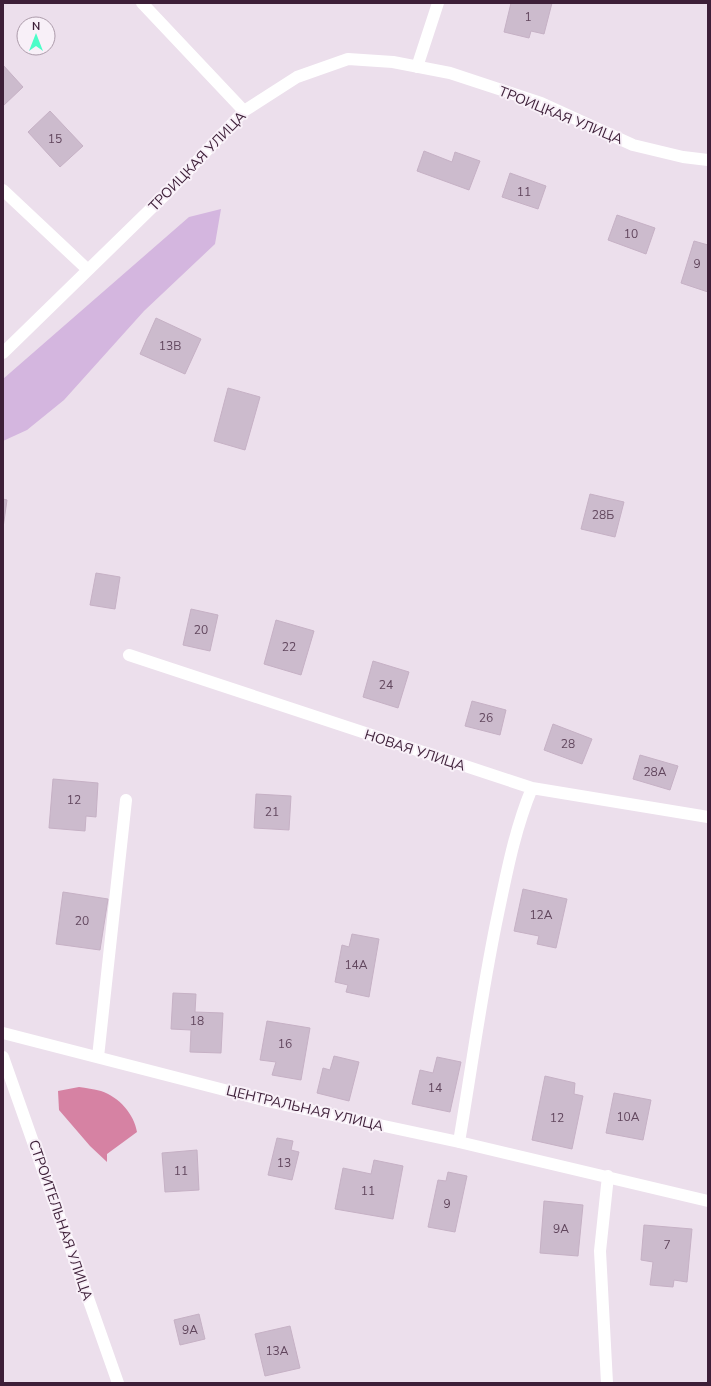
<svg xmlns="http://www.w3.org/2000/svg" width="711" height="1386" font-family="'Nunito Sans',sans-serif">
<rect width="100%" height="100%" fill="#ecdfec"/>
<path fill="#d4b6df" d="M221 209 215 244 144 311 64 400 27 430 3 441V379L189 217Z"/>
<path fill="#d682a3" d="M79 1087C86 1088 94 1089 101 1091 119 1097 134 1114 137 1132L107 1154V1162L90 1146 59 1110 58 1091Z"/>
<path fill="#ccbbcd" stroke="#c6b1c5" d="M511 3H552L544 34 531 31 529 38 504 32Z
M3 65 23 87 3 106Z
M50 111 83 146 60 167 28 132Z
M424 151 452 162 455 152 480 161 469 190 417 171Z
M510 173 546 186 538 209 502 197Z
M617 215 655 228 646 254 608 240Z
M694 241 708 245V292L681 283Z
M156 318 201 339 185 374 140 354Z
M228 388 260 397 245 450 214 441Z
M590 494 624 502 615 537 581 529Z
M3 499 7 500 3 528Z
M96 573 120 577 115 609 90 605Z
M191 609 218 615 210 651 183 645Z
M276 620 314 631 301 675 264 664Z
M373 661 409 672 398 708 363 697Z
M472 701 506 710 500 735 465 726Z
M553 724 592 739 582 764 544 750Z
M640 755 678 766 670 790 633 779Z
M53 779 98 783 96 817 86 816 85 831 49 828Z
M256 794 291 796 289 830 254 828Z
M523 889 567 899 556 948 537 944 539 936 514 931Z
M63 892 108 899 100 950 56 944Z
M352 934 379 939 369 997 346 992 348 985 335 982 342 945 349 947Z
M173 993 196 994 195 1012 223 1013 221 1053 190 1052 191 1030 171 1029Z
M267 1021 310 1028 301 1080 272 1075 276 1062 260 1060Z
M334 1056 359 1062 349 1101 317 1093 323 1068 330 1070Z
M437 1057 461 1062 450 1112 412 1104 420 1070 433 1073Z
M545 1076 575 1083 574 1094 583 1096 572 1149 532 1140Z
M614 1093 651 1100 643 1140 606 1133Z
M277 1138 293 1141 291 1150 299 1152 292 1180 268 1175Z
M197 1150 199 1190 165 1192 162 1153Z
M374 1160 403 1166 393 1219 335 1209 343 1168 371 1174Z
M448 1172 467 1176 455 1232 428 1227 438 1180 446 1181Z
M544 1201 583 1205 578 1256 540 1253Z
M644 1225 692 1229 687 1282 674 1280 673 1287 650 1285 653 1262 641 1260Z
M199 1314 205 1339 180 1345 174 1320Z
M290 1326 300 1368 265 1376 255 1334Z"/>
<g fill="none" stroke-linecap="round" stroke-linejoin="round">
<path stroke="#fff" stroke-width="12" d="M142 3 244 111
M417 67 438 3
M3 190 88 270
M3 353 168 192 244 111 297 77 348 59 393 62 450 73 541 103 633 145 683 157 708 160
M129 655 532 788 708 817
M3 1033 267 1101 459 1142 708 1201
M3 1057 118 1383
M98 1057 126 800
M459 1142C472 1066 482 989 498 914 507 871 515 829 532 788
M607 1383 600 1251 608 1176"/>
</g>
<g text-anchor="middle" stroke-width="4" stroke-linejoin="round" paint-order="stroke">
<g font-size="12" fill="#61465d">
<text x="528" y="21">1</text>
<text x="55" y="143">15</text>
<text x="524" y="196">11</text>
<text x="631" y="238">10</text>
<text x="697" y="268">9</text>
<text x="170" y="350">13В</text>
<text x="603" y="519">28Б</text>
<text x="201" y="634">20</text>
<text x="289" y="651">22</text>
<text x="386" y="689">24</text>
<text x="486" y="722">26</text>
<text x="568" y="748">28</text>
<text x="655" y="776">28А</text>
<text x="74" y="804">12</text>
<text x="272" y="816">21</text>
<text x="541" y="919">12А</text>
<text x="82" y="925">20</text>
<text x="356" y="969">14А</text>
<text x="197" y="1025">18</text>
<text x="285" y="1048">16</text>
<text x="435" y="1092">14</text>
<text x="628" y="1121">10А</text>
<text x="557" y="1122">12</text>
<text x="284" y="1167">13</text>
<text x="181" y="1175">11</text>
<text x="368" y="1195">11</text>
<text x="447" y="1208">9</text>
<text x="561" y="1233">9А</text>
<text x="667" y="1249">7</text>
<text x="190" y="1334">9А</text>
<text x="277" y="1355">13А</text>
</g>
<g font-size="14" fill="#3d1f38" stroke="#f8f0f8">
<text transform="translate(561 115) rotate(22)" y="5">ТРОИЦКАЯ УЛИЦА</text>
<text transform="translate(197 161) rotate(-46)" y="5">ТРОИЦКАЯ УЛИЦА</text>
<text transform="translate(415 750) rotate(18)" y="5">НОВАЯ УЛИЦА</text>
<text transform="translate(305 1108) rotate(13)" y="5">ЦЕНТРАЛЬНАЯ УЛИЦА</text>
<text transform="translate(61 1220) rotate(71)" y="5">СТРОИТЕЛЬНАЯ УЛИЦА</text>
</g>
</g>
<rect width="711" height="1386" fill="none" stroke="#3d1f38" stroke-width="8"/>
<g transform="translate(36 36)"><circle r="19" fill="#f8f0f8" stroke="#ad9cab"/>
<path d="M0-3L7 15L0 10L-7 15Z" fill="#4cfdc8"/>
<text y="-6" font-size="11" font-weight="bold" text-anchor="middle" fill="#3d1f38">N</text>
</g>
</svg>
